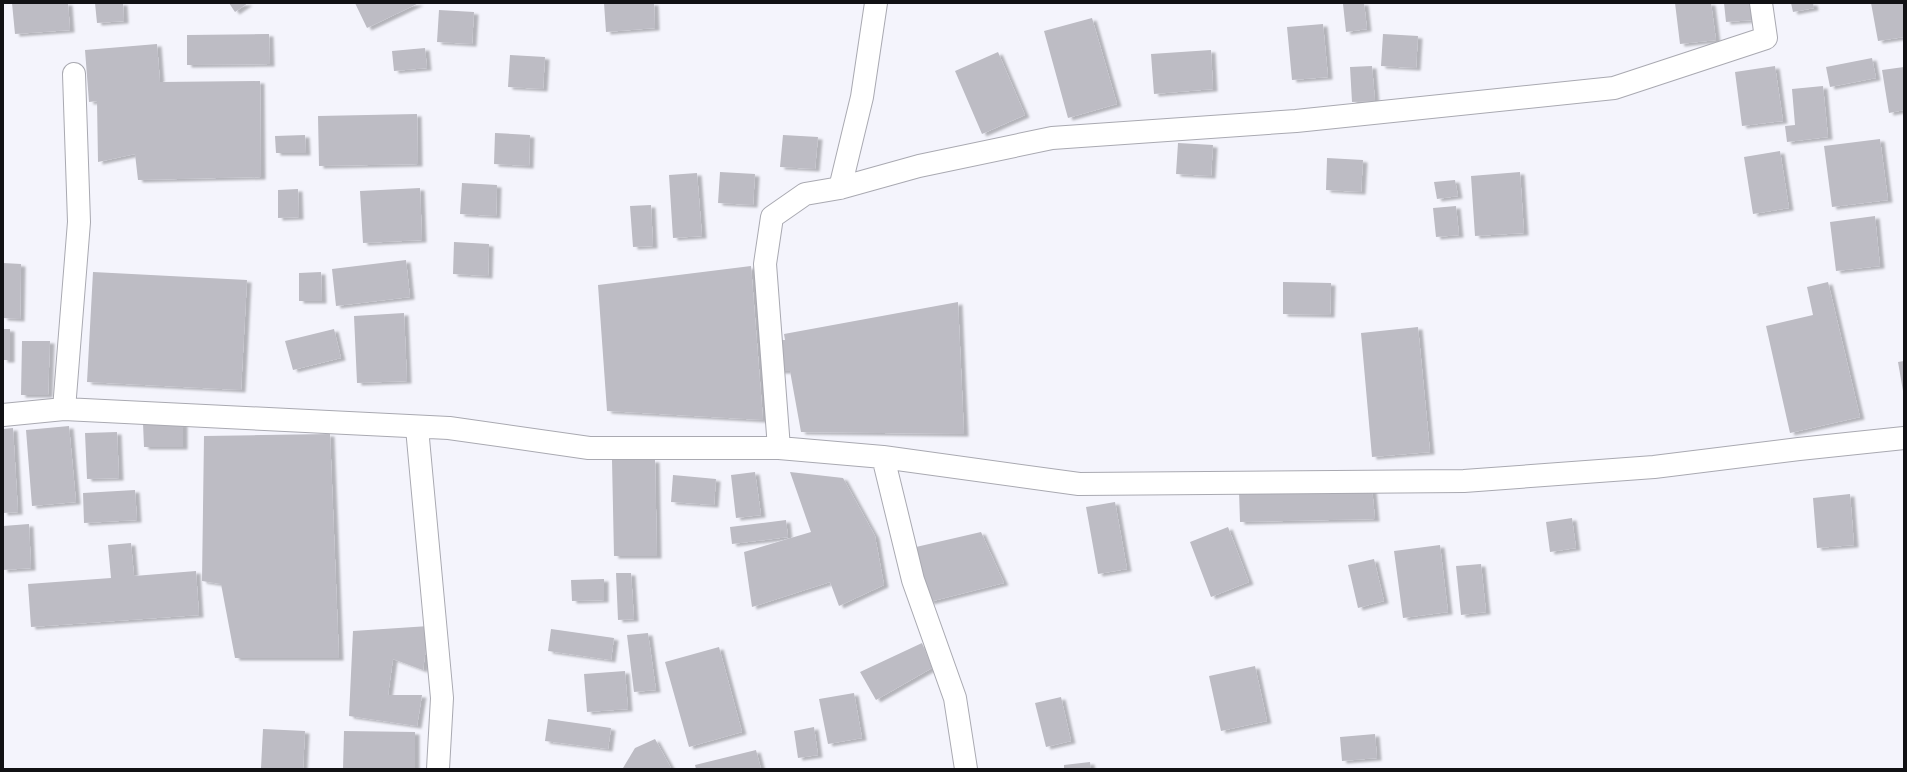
<svg xmlns="http://www.w3.org/2000/svg" width="1907" height="772" font-family="'PT Sans',sans-serif">
<defs>
<filter id="shadow"><feDropShadow dx="4.5" dy="2.5" stdDeviation="1" flood-color="#0004"/></filter>
</defs>
<rect width="100%" height="100%" fill="#f4f4fc"/>
<path fill="#bdbcc4" filter="url(#shadow)" d="M12 3H68L70 30 15 34Z
M95 3H123L124 21 97 23Z
M229 3H248L235 12Z
M355 3H419L367 28Z
M604 3H654L655 28 606 32Z
M1354 3H1364L1367 29 1346 32 1343 4Z
M1675 3H1711L1716 40 1680 44Z
M1724 3H1751L1753 20 1726 22Z
M1791 3H1813L1814 8 1793 12Z
M1871 3H1904V37L1878 41Z
M439 10 474 12 472 44 437 42Z
M1092 18 1117 104 1068 118 1044 31Z
M1323 24 1328 77 1292 80 1287 27Z
M269 34 270 64 187 65V35Z
M1383 34 1418 36 1416 68 1381 66Z
M157 44 160 82 260 81 261 177 138 180 135 154 98 162 97 101 89 102 85 50Z
M425 48 427 68 394 71 392 51Z
M1211 50 1213 89 1154 94 1151 54Z
M998 52 1025 115 982 134 955 71Z
M510 55 545 57 543 89 508 87Z
M1872 58 1876 78 1830 87 1826 67Z
M1372 66 1375 101 1352 102 1350 67Z
M1775 66 1783 121 1742 126 1735 72Z
M1904 67V110L1889 113 1882 70Z
M1823 86 1828 137 1787 142 1785 126 1795 125 1792 89Z
M417 114 418 164 319 166 318 116Z
M495 133 530 135 529 166 494 164Z
M305 135 306 153H276L275 136Z
M783 135 818 137 815 169 780 167Z
M1880 139 1888 200 1832 207 1824 146Z
M1178 143 1213 145 1211 176 1176 174Z
M1780 151 1789 208 1753 214 1744 157Z
M1327 158 1363 160 1361 192 1326 190Z
M720 172 755 174 753 205 718 203Z
M1520 172 1524 233 1475 236 1471 176Z
M697 173 702 236 673 238 669 175Z
M1455 180 1458 196 1437 199 1434 182Z
M462 183 497 185 496 216 460 214Z
M420 188 422 240 363 243 360 191Z
M298 189 299 217 278 218V190Z
M651 205 653 246 633 247 630 206Z
M1456 206 1459 235 1436 237 1433 208Z
M1875 216 1880 266 1836 271 1830 222Z
M454 242 489 244 488 276 453 274Z
M406 260 410 297 336 306 332 269Z
M3 263 21 264 20 319 3 318Z
M751 266 763 420 607 411 598 285Z
M93 272 247 280 241 390 87 382Z
M321 272 322 301H299V273Z
M1283 282 1331 283 1330 315 1283 314Z
M1828 282 1860 417 1790 433 1766 326 1813 315 1807 287Z
M958 302 964 434 801 432 790 371H777L775 340H785L784 334Z
M404 313 407 381 357 383 354 316Z
M1418 327 1430 452 1372 457 1361 333Z
M3 329H10V360H3Z
M334 329 341 358 293 370 285 341Z
M22 341H50L48 395H21Z
M1904 361V391H1903L1898 362Z
M143 423H183V447H144Z
M69 426 76 502 32 506 26 430Z
M13 428 18 512 3 513V429Z
M117 432 119 478 87 479 85 433Z
M330 434 339 658H235L221 584 202 581 204 436Z
M612 460H655L657 556H614Z
M755 472 761 515 736 518 731 475Z
M790 472 843 478 875 536 884 585 839 606 830 582 752 607 744 552 811 532Z
M673 475 716 479 714 505 671 502Z
M1372 488 1375 519 1240 522 1239 491Z
M135 490 137 520 84 523 83 493Z
M1850 494 1854 545 1817 548 1813 498Z
M1115 502 1127 569 1098 574 1086 507Z
M1572 518 1576 548 1550 552 1546 522Z
M786 520 788 537 732 544 730 527Z
M29 524 31 568 3 570V526Z
M1228 527 1249 582 1211 597 1190 542Z
M981 532 1004 583 929 602 916 547Z
M131 543 134 576 196 571 199 615 31 627 28 584 111 578 108 545Z
M1440 545 1448 612 1403 618 1394 551Z
M1374 559 1384 601 1358 608 1348 565Z
M1481 564 1486 612 1461 615 1456 566Z
M616 573H631L634 619 618 620Z
M604 579V600L572 601 571 580Z
M429 626 423 670 393 659 388 695H422L417 726 349 716 353 631Z
M551 629 614 638 611 660 548 651Z
M648 633 656 690 634 692 627 635Z
M922 643 932 668 876 700 860 672Z
M719 647 742 732 689 747 665 662Z
M1255 666 1267 721 1221 731 1209 676Z
M625 671 628 709 587 712 584 674Z
M854 693 862 738 828 744 819 699Z
M1061 697 1071 741 1046 747 1035 703Z
M548 719 611 728 608 749 545 741Z
M814 727 818 755 798 758 794 731Z
M263 729 305 731 303 769 261 768Z
M344 731 415 732V769H343Z
M1375 734 1377 758 1342 761 1340 737Z
M655 739 671 768 625 769 623 768 635 748Z
M756 750 761 769H696L695 765Z
M1090 762 1091 769H1064V765Z"/>
<g fill="none" stroke-linecap="round" stroke-linejoin="round">
<defs>
<path id="minor" d="M840 188 862 97 876 3
M64 409 79 222 74 74
M3 415 64 409 449 428 589 448H779L883 457 1079 484 1464 481 1654 467 1799 449 1904 438
M417 428 442 698 438 769
M779 448 765 264 772 217 805 194 840 188 919 166 1052 138 1296 121 1614 88 1766 38 1761 3
M883 457 913 580 955 698 966 769"/>
</defs>
<use href="#minor" stroke="#a9a9b1" stroke-width="24"/>
<use href="#minor" stroke="#fff" stroke-width="22"/>
</g>
<rect width="1907" height="772" fill="none" stroke="#111114" stroke-width="8"/>
</svg>
